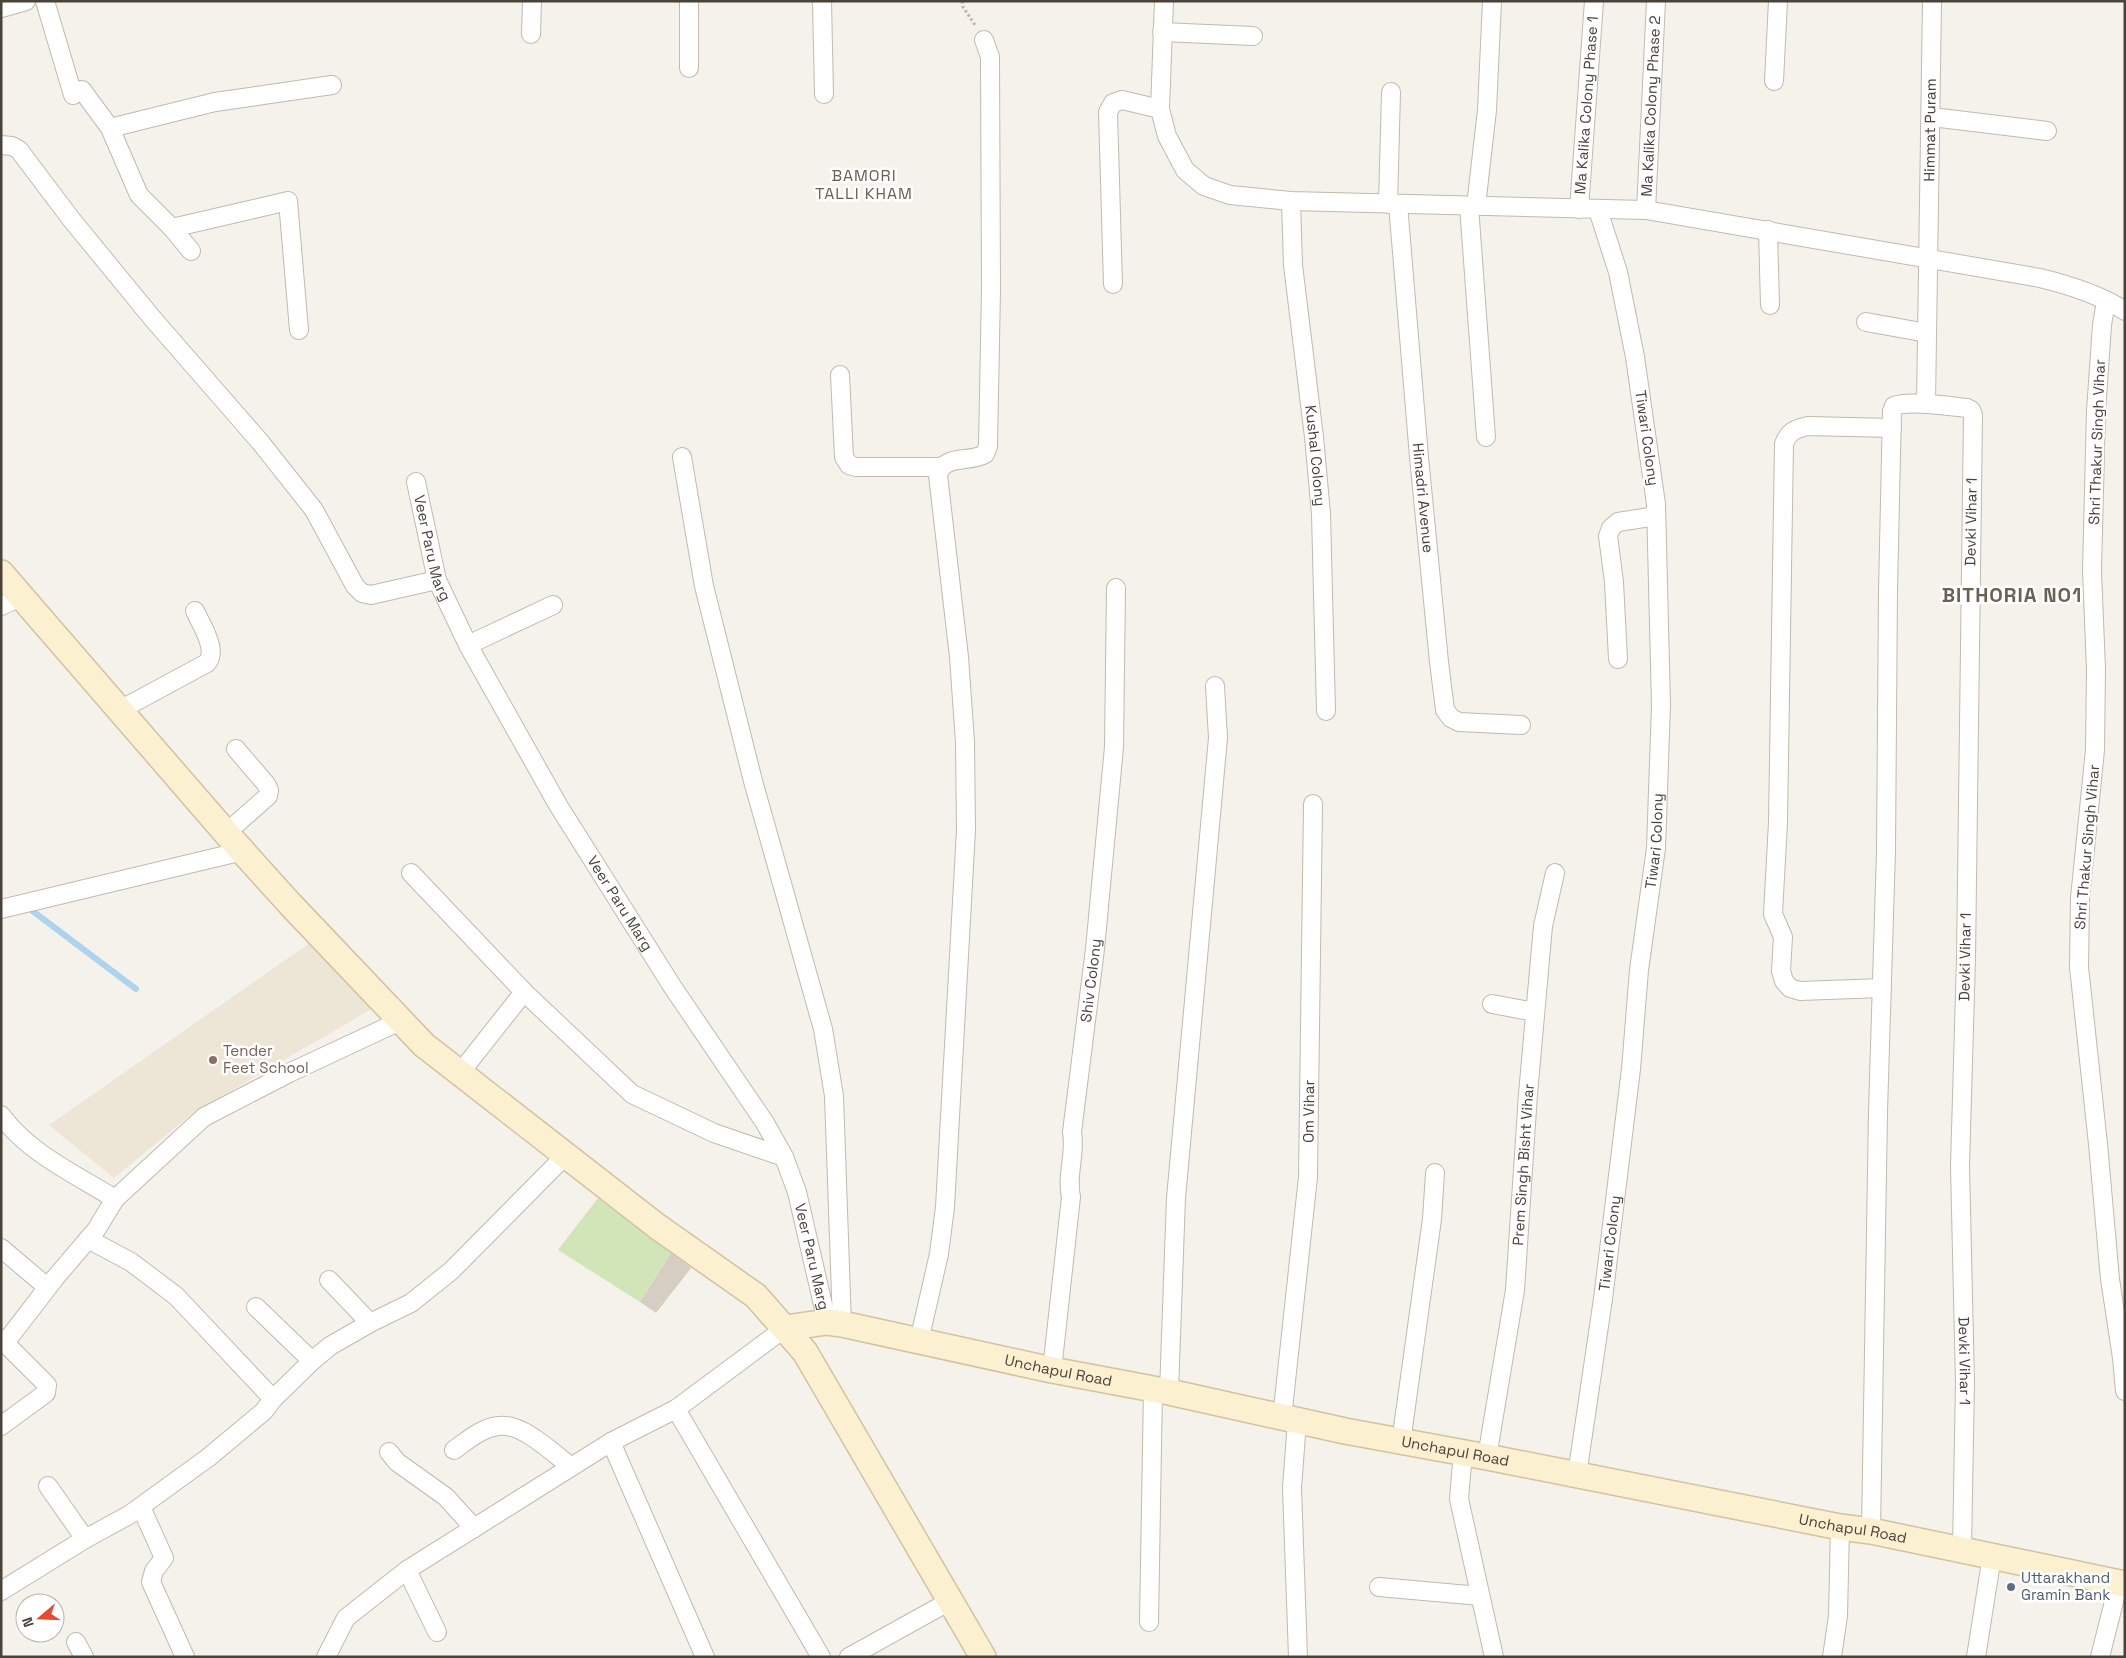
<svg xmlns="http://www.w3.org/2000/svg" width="2126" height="1658" font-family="'Space Grotesk',sans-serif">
<rect width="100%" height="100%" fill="#f5f2ec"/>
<path fill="#ede6d7" d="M314 940 375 1007 193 1113 114 1178 49 1125Z"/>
<path fill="#d2e5b9" d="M598 1198 671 1253 640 1302 558 1250Z"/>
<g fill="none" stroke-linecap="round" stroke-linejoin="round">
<path stroke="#aed3ec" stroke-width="6" d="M26 906 136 989"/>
</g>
<path fill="#d6cec2" d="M671 1253 691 1268 656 1313 640 1302Z"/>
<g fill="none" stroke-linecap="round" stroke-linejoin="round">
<defs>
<g id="street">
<path d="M45 1 73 95 82 90 110 128 139 195 172 228 191 251"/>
<path d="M689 1V68"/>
<path d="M822 1 824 94"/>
<path d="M1164 1 1160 109 1167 136 1185 170 1204 186 1230 195 1291 201 1646 210 2040 278C2069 285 2099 294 2125 311"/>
<path d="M1 8 26 1"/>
<path d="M1162 32 1253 36"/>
<path d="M531 34 532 1"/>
<path d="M1774 81 1778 1"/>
<path d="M1932 117 2047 131"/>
<path d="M110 128 215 102 332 85"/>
<path d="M1 145 12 146 19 150 71 219 153 319 261 443 314 510 355 586 362 593 371 595 437 580"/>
<path id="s1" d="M1291 201 1293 265 1314 437 1321 514 1326 711"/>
<path d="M1388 204 1391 92"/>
<path id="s2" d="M1398 204 1419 457 1439 662 1445 710 1451 718 1459 722 1521 725"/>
<path d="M1469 206 1486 437"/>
<path d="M1476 206 1487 110 1492 1"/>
<path id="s3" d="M1579 209 1594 1"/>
<path id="s4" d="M1646 210 1656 1"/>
<path d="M172 228 288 201 299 330"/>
<path d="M1768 230 1770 305"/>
<path d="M1113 284 1108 112 1113 103 1122 100 1160 109"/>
<path d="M2106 301 2102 325 2096 411 2092 571 2096 669 2095 750 2080 898 2079 967 2098 1144 2110 1279 2122 1358 2125 1391"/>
<path d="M1866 322 1927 333"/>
<path d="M840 375 844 457 849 465 856 467H940"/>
<path id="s5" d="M1926 404 1932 1"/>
<path d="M682 457 704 586 753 781 823 1029 834 1096 842 1324"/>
<path id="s6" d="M416 482 437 580 468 645 558 805 672 986 765 1123 784 1157 797 1192 827 1322"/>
<path d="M1 606 21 597"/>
<path d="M468 645 553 605"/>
<path d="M1618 659 1614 582 1608 536 1611 528 1618 522 1656 516"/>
<path d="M120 710 207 663C218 650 202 626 195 611"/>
<path d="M226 833 268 796 269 790 266 784 236 749"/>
<path d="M411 873 524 992 632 1094 714 1133 784 1157"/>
<path d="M1 909 243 851"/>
<path d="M1882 988 1800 991 1790 988 1784 981 1781 971 1783 937 1773 914 1778 822 1784 444C1789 431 1795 429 1808 426L1892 428"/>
<path d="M1492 1004 1535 1012"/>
<path d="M460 1073 524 992"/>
<path d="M1 1115C28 1153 77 1175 115 1199"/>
<path d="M88 1239 131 1262 176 1296 273 1399"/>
<path d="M1 1248 47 1287"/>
<path d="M329 1280 370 1323"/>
<path d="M256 1307 312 1361"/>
<path d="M1 1339 47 1385 46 1393 1 1426"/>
<path d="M919 1341 939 1254 945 1207 966 830 965 742 959 657 938 475C944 454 969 463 985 454L988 446 991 289 990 57 984 40"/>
<path d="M5 1343 55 1278 96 1230 115 1199 204 1117 289 1073 400 1021"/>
<path id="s7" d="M1052 1370 1071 1197C1066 1175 1076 1154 1072 1132L1095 949 1114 747 1116 588"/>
<path d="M1169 1392 1176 1198 1218 738 1215 686"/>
<path d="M676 1409 821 1657"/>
<path id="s8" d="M1282 1418 1308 1177 1313 804"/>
<path d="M1297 1421 1292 1488 1298 1657"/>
<path d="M611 1442 705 1657"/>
<path d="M1401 1442 1432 1219 1435 1173"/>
<path d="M454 1450C467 1441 481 1428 498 1426 521 1422 552 1452 570 1466"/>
<path d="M389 1452 397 1462 446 1497 474 1528"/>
<path d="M1463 1452 1459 1499 1494 1657"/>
<path id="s9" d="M1487 1457 1515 1290 1528 1094 1543 926 1555 873"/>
<path id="s10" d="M1577 1475 1603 1299 1631 1069 1639 970 1656 848 1661 705 1656 504 1635 357 1618 272 1598 210"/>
<path d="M48 1486 85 1539"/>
<path d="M141 1507 164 1558 154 1571 151 1582 185 1657"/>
<path id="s11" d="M1871 1531 1878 1112 1886 850 1888 590 1892 411 1894 406C1908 400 1950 406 1967 408L1971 410 1973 415 1966 958 1960 1166 1965 1383 1962 1550"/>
<path d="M407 1570 437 1632"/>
<path d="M1379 1587 1480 1596"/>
<path d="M1 1591 85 1539 129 1515 209 1457 264 1411 273 1399 312 1361 330 1346 370 1323 411 1303 451 1271 565 1156"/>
<path d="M1149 1622 1153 1389"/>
<path d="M76 1642 84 1657"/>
<path d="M326 1657 346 1618 407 1570 611 1442 676 1409 785 1328"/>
<path d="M849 1657 950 1601"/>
<path d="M1832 1657 1838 1616 1840 1527"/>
<path d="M1976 1657 1992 1556"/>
<path d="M2100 1657 2119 1582"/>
</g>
<g id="secondary">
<path d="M1 573 226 833 290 904 424 1045 658 1227 756 1296 805 1352 983 1657"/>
<path id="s12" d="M785 1328 827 1322 842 1324 1052 1370 1169 1392 1345 1431 1487 1457 1840 1527 1871 1531 2125 1584"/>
</g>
</defs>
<use href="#street" stroke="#c0baaf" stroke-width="20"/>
<use href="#secondary" stroke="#d1c39f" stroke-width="28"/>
<path stroke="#c1b5a1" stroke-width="3" stroke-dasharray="2.5 2.5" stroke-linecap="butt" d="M962 1 963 7 975 25"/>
<use href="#street" stroke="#fff" stroke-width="18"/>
<use href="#secondary" stroke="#fbf0d0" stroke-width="25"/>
</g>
<circle fill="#8d6e63" stroke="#fff" stroke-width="2" cx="213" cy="1060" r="5"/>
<circle fill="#5c6f8a" stroke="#fff" stroke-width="2" cx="2011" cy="1587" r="5"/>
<g text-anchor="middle" stroke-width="5" stroke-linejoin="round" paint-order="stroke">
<g font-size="15" fill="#49433a" stroke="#fff">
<text dy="5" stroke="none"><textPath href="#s3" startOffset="104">Ma Kalika Colony Phase 1</textPath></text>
<text dy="5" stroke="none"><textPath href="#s4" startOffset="104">Ma Kalika Colony Phase 2</textPath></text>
<text dy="5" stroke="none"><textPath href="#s5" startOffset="274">Himmat Puram</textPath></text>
<text transform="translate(1647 438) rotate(82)" y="5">Tiwari Colony</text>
<text transform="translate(2097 442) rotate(-88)" y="5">Shri Thakur Singh Vihar</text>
<text dy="5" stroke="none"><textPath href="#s1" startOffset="256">Kushal Colony</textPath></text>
<text dy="5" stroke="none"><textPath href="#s2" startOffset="295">Himadri Avenue</textPath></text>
<text transform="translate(1971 522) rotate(-89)" y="5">Devki Vihar 1</text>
<text dy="5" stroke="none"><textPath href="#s6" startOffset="68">Veer Paru Marg</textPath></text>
<text dy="5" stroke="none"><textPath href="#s10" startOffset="639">Tiwari Colony</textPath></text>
<text transform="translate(2087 847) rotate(-85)" y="5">Shri Thakur Singh Vihar</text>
<text dy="5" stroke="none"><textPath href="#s6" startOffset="472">Veer Paru Marg</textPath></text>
<text transform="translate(1965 957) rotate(-89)" y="5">Devki Vihar 1</text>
<text dy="5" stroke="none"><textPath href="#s7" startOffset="392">Shiv Colony</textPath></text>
<text dy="5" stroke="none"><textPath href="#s8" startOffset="308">Om Vihar</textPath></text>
<text dy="5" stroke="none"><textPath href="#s9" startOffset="295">Prem Singh Bisht Vihar</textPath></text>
<text dy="5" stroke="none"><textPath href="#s10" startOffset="234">Tiwari Colony</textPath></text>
<text dy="5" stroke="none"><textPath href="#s6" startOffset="878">Veer Paru Marg</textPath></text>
<text dy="5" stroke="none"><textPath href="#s11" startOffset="2155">Devki Vihar 1</textPath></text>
<text dy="5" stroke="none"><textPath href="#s12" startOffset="279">Unchapul Road</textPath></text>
<text dy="5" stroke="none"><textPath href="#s12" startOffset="684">Unchapul Road</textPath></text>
<text dy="5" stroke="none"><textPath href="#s12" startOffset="1089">Unchapul Road</textPath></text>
</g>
<g font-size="15" fill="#785e54" stroke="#fff" text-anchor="start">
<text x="223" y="1056">Tender<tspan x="223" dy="17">Feet School</tspan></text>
</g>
<g font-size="15" fill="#4e5e75" stroke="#fff" text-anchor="start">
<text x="2021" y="1583">Uttarakhand<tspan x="2021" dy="17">Gramin Bank</tspan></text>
</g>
<g font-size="16" letter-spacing="1" fill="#6b6152" stroke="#fff">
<text x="864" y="181">BAMORI<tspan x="864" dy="18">TALLI KHAM</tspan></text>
</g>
<g font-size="20" font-weight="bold" letter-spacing="1" fill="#6b6152" stroke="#fff">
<text x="2012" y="602">BITHORIA NO1</text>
</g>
</g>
<rect width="2126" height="1658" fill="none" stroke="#49433a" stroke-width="5"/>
<g transform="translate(40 1618) rotate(251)"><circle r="24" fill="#ffffff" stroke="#b6b4b0"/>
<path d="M0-4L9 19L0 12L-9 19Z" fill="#ea492e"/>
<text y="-8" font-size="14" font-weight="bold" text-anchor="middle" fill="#49433a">N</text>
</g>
</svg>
